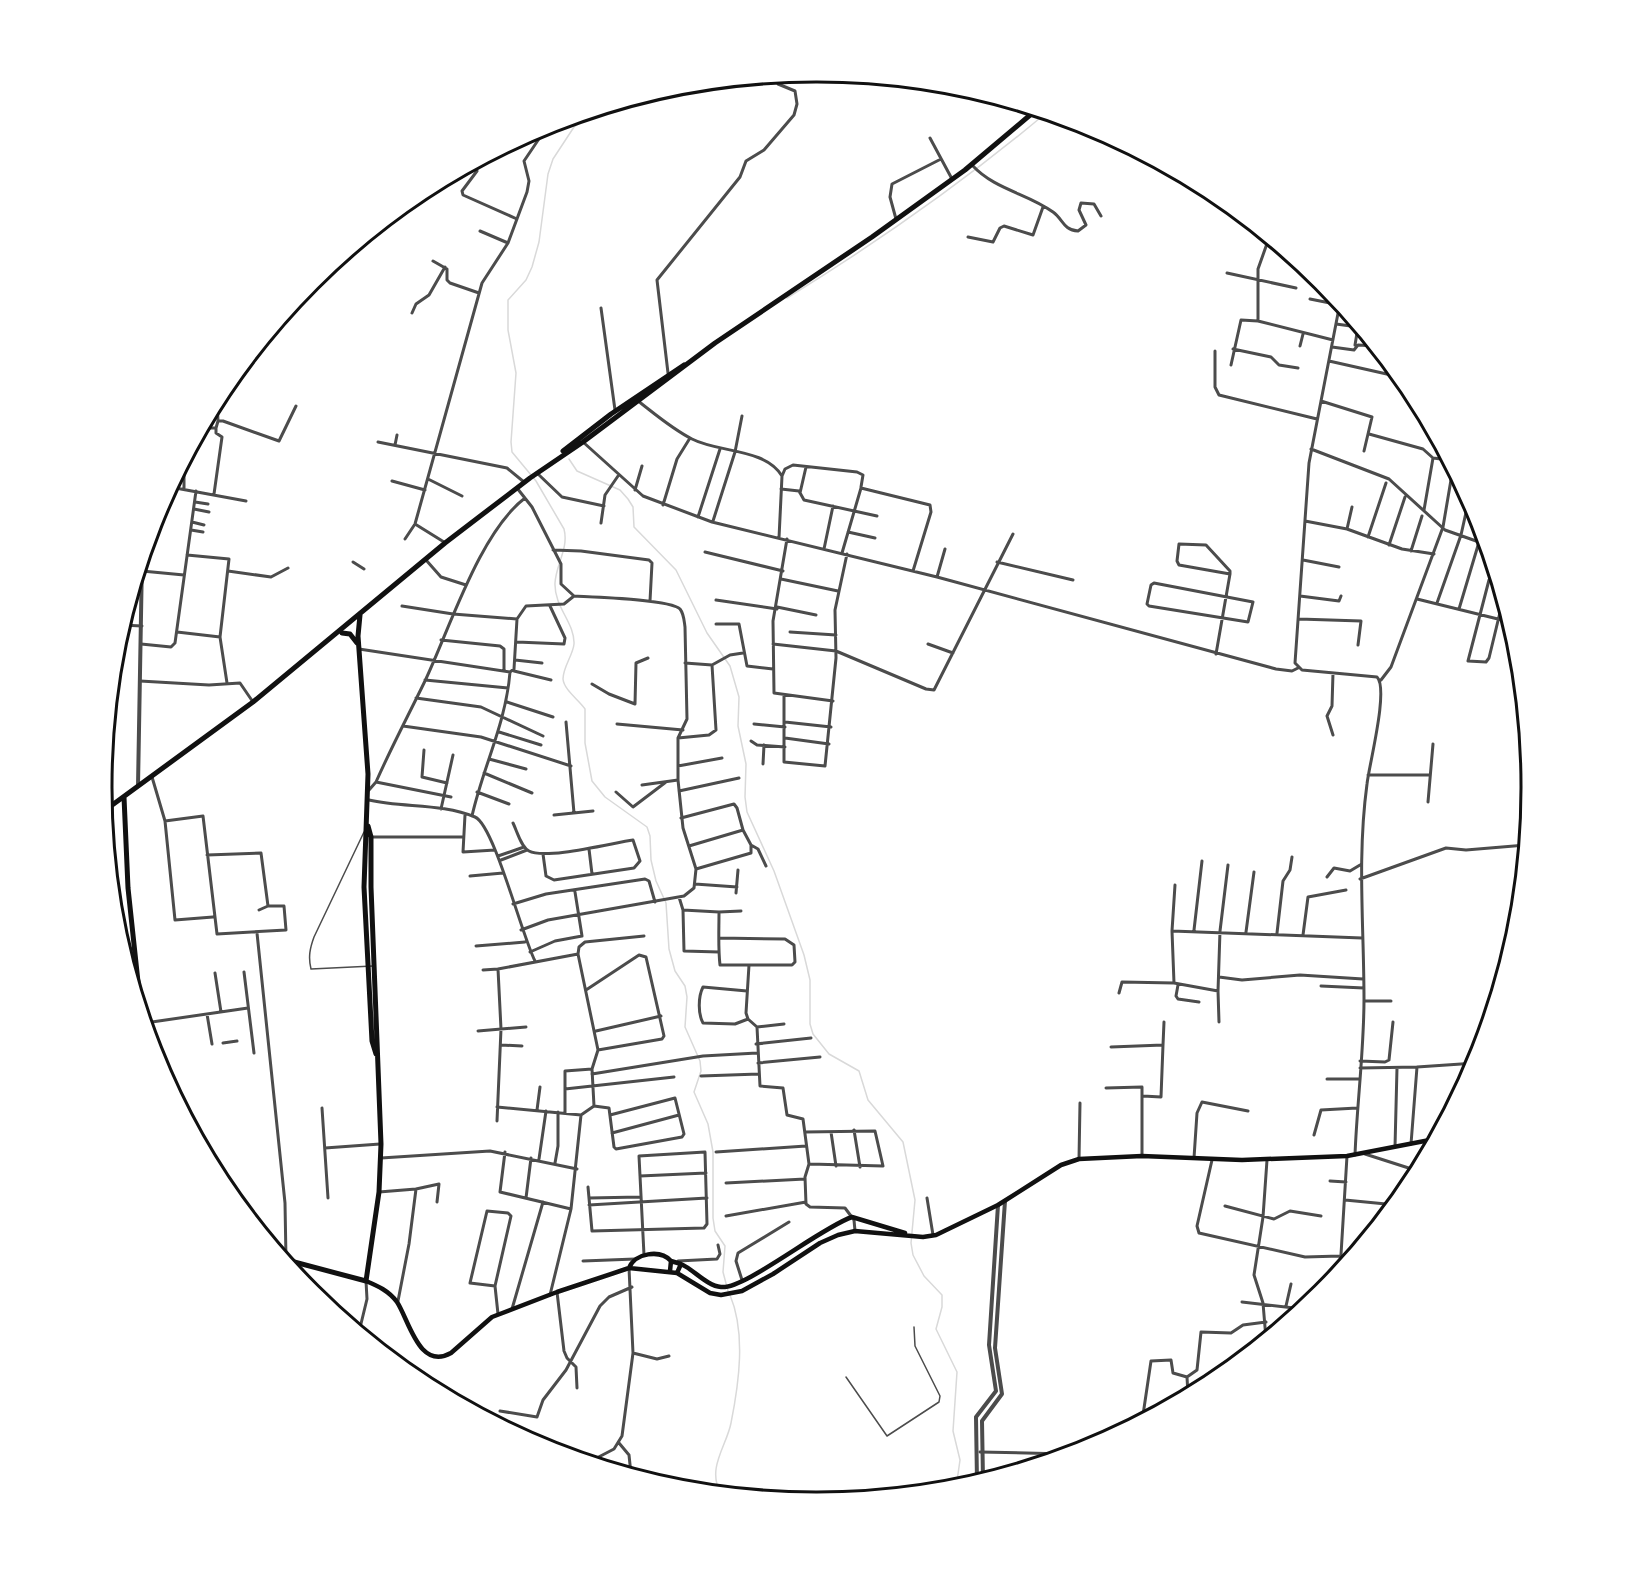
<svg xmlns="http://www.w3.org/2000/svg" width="1633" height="1574" font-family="'PT Sans Narrow',sans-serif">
<rect width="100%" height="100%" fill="#fff"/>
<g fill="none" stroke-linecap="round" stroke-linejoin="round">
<path stroke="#d9d9d9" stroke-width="1.5" d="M597 110 574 127 553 159 548 174 539 242 532 267 526 280 508 300V330L516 373 511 442 512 452 536 481 564 529C569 548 556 564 555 583 554 607 575 623 574 644 573 655 563 667 563 679 564 690 579 700 585 709V743L592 781 605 797 647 827 650 836 651 860 656 881 666 903 669 949 675 971 685 986 687 997 685 1027 700 1061 701 1071 694 1092 708 1124 713 1152V1218L715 1231 725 1246 723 1272 728 1291
M787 298C878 242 964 182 1046 113
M569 459 577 471 620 490 628 499 633 507 634 527 676 570 707 633 730 666 739 697 738 726 746 764 745 797 747 812 774 871 804 955 810 980V1024L813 1034 829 1054 859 1071 868 1100 903 1142 915 1200 911 1243 913 1255 924 1276 942 1295V1307L936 1329 957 1372 953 1431 960 1460 956 1488
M721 1493C706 1469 727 1445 731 1423 739 1383 746 1333 730 1295"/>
<path stroke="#4c4c4c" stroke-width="1.5" d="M364 832 314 937C310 948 308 957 311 969L373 966
M846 1377 887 1436 939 1402 940 1396 915 1346 914 1327"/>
<path stroke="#4c4c4c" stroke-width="3" d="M930 138 952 179
M972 165C995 190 1027 193 1053 212 1063 219 1063 230 1078 231L1086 225 1079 210 1081 203 1094 204 1101 216
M477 171 462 191 463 195 517 219
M896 219 890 197 892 184 941 159
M480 231 508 243
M968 237 993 242 1000 228 1004 226 1033 235 1043 207
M1269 238 1258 269V321L1333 340
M433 261 447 269V280L450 283 479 293
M1227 273 1296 288
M1310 299 1340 305
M1340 303 1309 463 1295 663 1302 670 1377 677C1389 689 1369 765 1367 784 1357 858 1364 926 1364 999 1364 1051 1357 1103 1355 1155
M601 308 615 410
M412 313 416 304 429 295 445 267
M1336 324 1358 327 1355 345
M1300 346 1303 334
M1332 347 1354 350 1358 345 1375 346
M1233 349 1271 357 1279 365 1298 368
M1215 351V387L1219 395 1317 419
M1329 361 1400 377
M1231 365 1241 320 1258 321
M668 373 657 280 740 177 746 161 764 150 794 115 797 104 795 91 778 84 777 76
M217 400 218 421
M638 401C655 414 672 429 692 439 719 453 765 448 782 476L779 538
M1321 401 1372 417 1364 451
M202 428H216
M216 428 218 421H223L279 441 296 406
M1369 434 1423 449 1433 458 1449 460
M378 442 507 468 524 482
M583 442 643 496 712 522 937 577 1276 669 1292 671 1298 668
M395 445 397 435
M1311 449 1389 479 1445 530 1479 542 1459 609
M538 474 562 497 604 506
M782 476 785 469 793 465 857 472 863 475 861 487
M428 479 462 496
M392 481 425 490
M170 487 246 501
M517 488 532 507 561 564V584L574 596C592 597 670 599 680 609 684 614 684 620 685 627L687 719 678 738V780L683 828 696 869 694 888 684 896 548 920 521 930
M184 489V460
M781 489 799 491 804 500 877 516
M635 490 642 466
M800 493 806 467
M214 494 222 437 216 433V428
M195 502 208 504
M663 505 677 459 690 438
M194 509 209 512
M1424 510 1433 458
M698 517 720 449
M713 521 735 452 742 416
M1305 521 1347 529 1402 549 1434 554
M192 522 204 525
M601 523 605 495 618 476
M415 524 444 542
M1347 529 1352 507
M191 530 203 532
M848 532 875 538
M1368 537 1386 483
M405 539 415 524 482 283 508 243 527 192 529 181 524 161 549 124
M787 539 773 621 774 693 833 701
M1389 545 1405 497
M824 549 833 506
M553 550 581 551 649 560 652 563 650 601
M1411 551 1422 516
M705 552 783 571
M842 553 861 488 930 505 931 512 913 571
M187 555 229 559 220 637 227 683
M1489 559H1491
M426 560 441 577 466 585
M1303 560 1339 567
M353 562 364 569
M997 562 1073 580
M142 571 184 575
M228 571 271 577 288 568
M937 577 945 549
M781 579 838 591
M1489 580 1468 661 1486 662 1489 658 1503 600
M1154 583 1253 602 1248 622 1149 606 1147 604 1151 585Z
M1300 596 1339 601 1341 596
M1417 599 1510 622
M716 600 777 609
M1437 603 1461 535 1469 499
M402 606 453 614 517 619
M777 607 816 615
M1299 619 1361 621 1358 645
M716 624H739L747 666 773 669
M122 625 142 626
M177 632 220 637
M790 632 836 635
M441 640 500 646 504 649V670
M517 642 564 644 565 638 550 606
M141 644 171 647 175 643 196 491
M773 644 836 651 926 689 934 690 1013 534
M928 644 953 653
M359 649 510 672
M1216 654 1230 574V571L1206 545 1179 544 1177 561 1179 565 1230 574
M515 660 542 663
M685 663 712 665 730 655 743 653
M514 671 551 680
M1333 673 1332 706 1327 716 1333 735
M425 680 508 688
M1381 680 1391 667 1443 527 1453 468
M140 681 209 685 240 683 253 702
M592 684 609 694 635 704 636 663 648 658
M784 695V762L825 766 836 658 835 610 847 554
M416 698 481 707 543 736
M507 702 553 717
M566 722 574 813
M785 722 831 727
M617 724 683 730
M754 724 785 727
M403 726 481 737 571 766
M499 732 541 745
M678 738 709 735 716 730 712 665
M785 738 829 744
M751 741 757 745 785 747
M424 750 422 777 447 783
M489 759 526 769
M763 764 764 745
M678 766 722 758
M484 773 532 793
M1368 775H1429
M152 777 165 821 175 920 213 917
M376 782 451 797
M642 785 678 780
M369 790 376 782C391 748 408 716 424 683 449 631 479 533 525 498
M679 791 739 778
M477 792 509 804
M616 792 633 807 666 782
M369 800C403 808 442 803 475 817 494 825 522 936 535 961
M1428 802 1433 744
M441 809 453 755
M465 815 463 852 495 850
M554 815 593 811
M472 816C483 767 506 723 510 672L514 669 517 619 526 606 564 604 574 596
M681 818 734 804 737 808 743 830
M165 821 203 816 217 934 286 930 284 906H268
M513 823C517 831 521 847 529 851 545 860 612 843 633 840L640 861 634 868 554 880 546 876 543 854
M371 837H462
M751 845 758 849 766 866
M689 846 743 830 751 845V853L696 869
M589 849 592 874
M207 855 261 853 268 906 259 910
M498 856 524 847
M501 860 527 850
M470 876 503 873
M1327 877 1334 868 1350 871 1360 865
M1360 879 1446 848 1466 850 1526 845
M695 884 737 887
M1175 885 1172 931 1362 938
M736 893 738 870
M679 897 683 910 719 912V913C719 930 718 948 720 965H792L795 962 794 945 785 939 719 938
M513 904 546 894 645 879 649 881 655 902
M683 910 684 951 719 952
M719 912 741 911
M1194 930 1202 861
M1246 932 1254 872
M257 933 285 1203 286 1259
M1277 933 1283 881 1290 870 1292 857
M1303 935 1308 897 1346 890
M476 946 525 942
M123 950 133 949
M530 952 555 941 582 936 575 892
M578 954 579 947 585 942 644 936
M749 965 746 1013 748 1019 757 1027 760 1086 783 1088 787 1115 803 1119 809 1164 805 1177 806 1204 810 1207 845 1208 854 1220 855 1231
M483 970 498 969
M244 972 254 1053
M215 973 221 1012
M1219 977 1242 980 1300 975 1363 979
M1174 983 1218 991 1219 1022
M1178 985 1176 996 1178 999 1199 1002
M1321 986 1364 988
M586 990 639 955 646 957 664 1036 662 1039 598 1050
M747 991 703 987C698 997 698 1014 703 1023L735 1024 748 1019
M1218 991 1220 931 1228 865
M1119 993 1122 982 1174 983 1172 931
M1364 1001H1391
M207 1014 212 1044
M145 1023 248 1008
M757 1027 784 1024
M478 1031 526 1027
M596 1031 661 1016
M223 1043 237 1041
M756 1044 811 1038
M501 1045 522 1046
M1163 1045 1164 1022
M1111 1047 1163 1045 1161 1097 1143 1096
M1360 1061 1385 1062 1389 1060 1393 1022
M758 1063 820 1057
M1360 1068 1417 1067
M592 1074 703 1056 757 1053
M701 1076 759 1074
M1327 1079H1359
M1106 1088 1142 1087V1156
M565 1089 674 1077
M594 1106 609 1108 614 1147 616 1149 682 1137 684 1134 675 1098 610 1115
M322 1108 328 1198
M537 1110 540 1087
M565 1113V1071L592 1069
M497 1121 501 1029 498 969 578 954 598 1050 592 1069 594 1106 581 1115 497 1107
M854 1130 860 1167
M805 1132 875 1131 883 1166 810 1164
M831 1132 836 1166
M612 1133 679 1115
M1314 1135 1321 1110 1357 1108
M1411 1144 1417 1067 1476 1063
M1395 1147 1397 1068
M325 1148 380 1144
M505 1152 500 1192 571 1209
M716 1152 806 1146
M1365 1154 1418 1171
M381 1158 490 1151 577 1169
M1194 1158 1197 1113 1202 1102 1248 1111
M539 1159 546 1111
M1079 1159 1080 1103
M1212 1160 1197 1226 1199 1233 1305 1257 1340 1256
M555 1163 558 1146V1112
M640 1176 706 1173
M1330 1181 1346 1182
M726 1183 805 1179
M588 1187 592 1231 704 1228 707 1224 705 1152 639 1156 644 1255
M416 1189 439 1184 437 1202
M379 1192 416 1189 409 1244 398 1301
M526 1198 531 1158
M589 1198 640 1197
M927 1198 933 1235
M1345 1200 1386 1204
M589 1205 707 1198
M1225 1206 1274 1219 1290 1211 1321 1216
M726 1216 806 1202
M583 1261 635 1259
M678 1261 717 1259 720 1254 718 1245
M1340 1271 1347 1156
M742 1280 736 1261 738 1253 789 1222
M495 1286 470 1283 487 1211 508 1213 511 1216 495 1286 498 1314
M557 1292 564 1351 567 1358 576 1367 577 1388
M550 1295 571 1209 581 1115
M1242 1302 1303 1309
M1286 1306 1291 1284
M512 1309 543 1202
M359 1332 367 1299 366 1281
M1266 1339 1263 1303 1254 1275 1263 1217 1267 1160
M633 1353 657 1359 669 1356
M1187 1377 1197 1370 1201 1332 1231 1333 1243 1325 1266 1322
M500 1411 537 1417 543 1400 566 1370 600 1306 609 1297 632 1287
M1122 1430 1124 1424 1143 1415 1151 1361 1171 1360 1173 1373 1187 1377 1188 1395
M619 1443 629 1455 631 1474
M980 1452 1067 1454
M589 1462 614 1449 622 1436 633 1353 629 1268"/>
<path stroke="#4c4c4c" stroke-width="4" d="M138 786 142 559
M983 1480 982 1421 1002 1394 995 1348 1005 1201
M977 1482 976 1417 996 1391 989 1345 998 1205"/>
<path stroke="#111" stroke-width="4.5" d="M681 1264C693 1269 707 1286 721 1287 744 1290 820 1228 852 1217L905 1233
M629 1268C635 1253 660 1249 671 1261
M677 1273 710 1293 721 1295 742 1291 773 1274 820 1243 838 1235 855 1231 923 1237 936 1235 998 1205 1061 1165 1079 1159 1142 1156 1242 1160 1347 1156 1435 1139
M366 1281C378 1286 389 1291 397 1302 409 1320 419 1371 451 1353L492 1317 557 1292 629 1268 677 1273 681 1264 671 1261 670 1271"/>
<path stroke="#111" stroke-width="5" d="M563 451 611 414 684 365
M360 615 358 636 368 774 364 887 372 1041 376 1054
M342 633 350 634 357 643
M124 797 128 888 141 1010
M104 811 253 702 445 543 530 478 583 442 715 343 872 237 965 170 1036 110
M283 1259 366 1281 379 1192 381 1144 371 887V837L368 826"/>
</g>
<path d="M0 0H1633V1574H0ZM816 82H817A704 704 0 0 1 1521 786V788A704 704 0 0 1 817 1492H816A704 704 0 0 1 112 788V786A704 704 0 0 1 816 82Z" fill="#fff" fill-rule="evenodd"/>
<path fill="none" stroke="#111" stroke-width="3" d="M816 82H817A704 704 0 0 1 1521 786V788A704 704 0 0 1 817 1492H816A704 704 0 0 1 112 788V786A704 704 0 0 1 816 82Z"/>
</svg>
